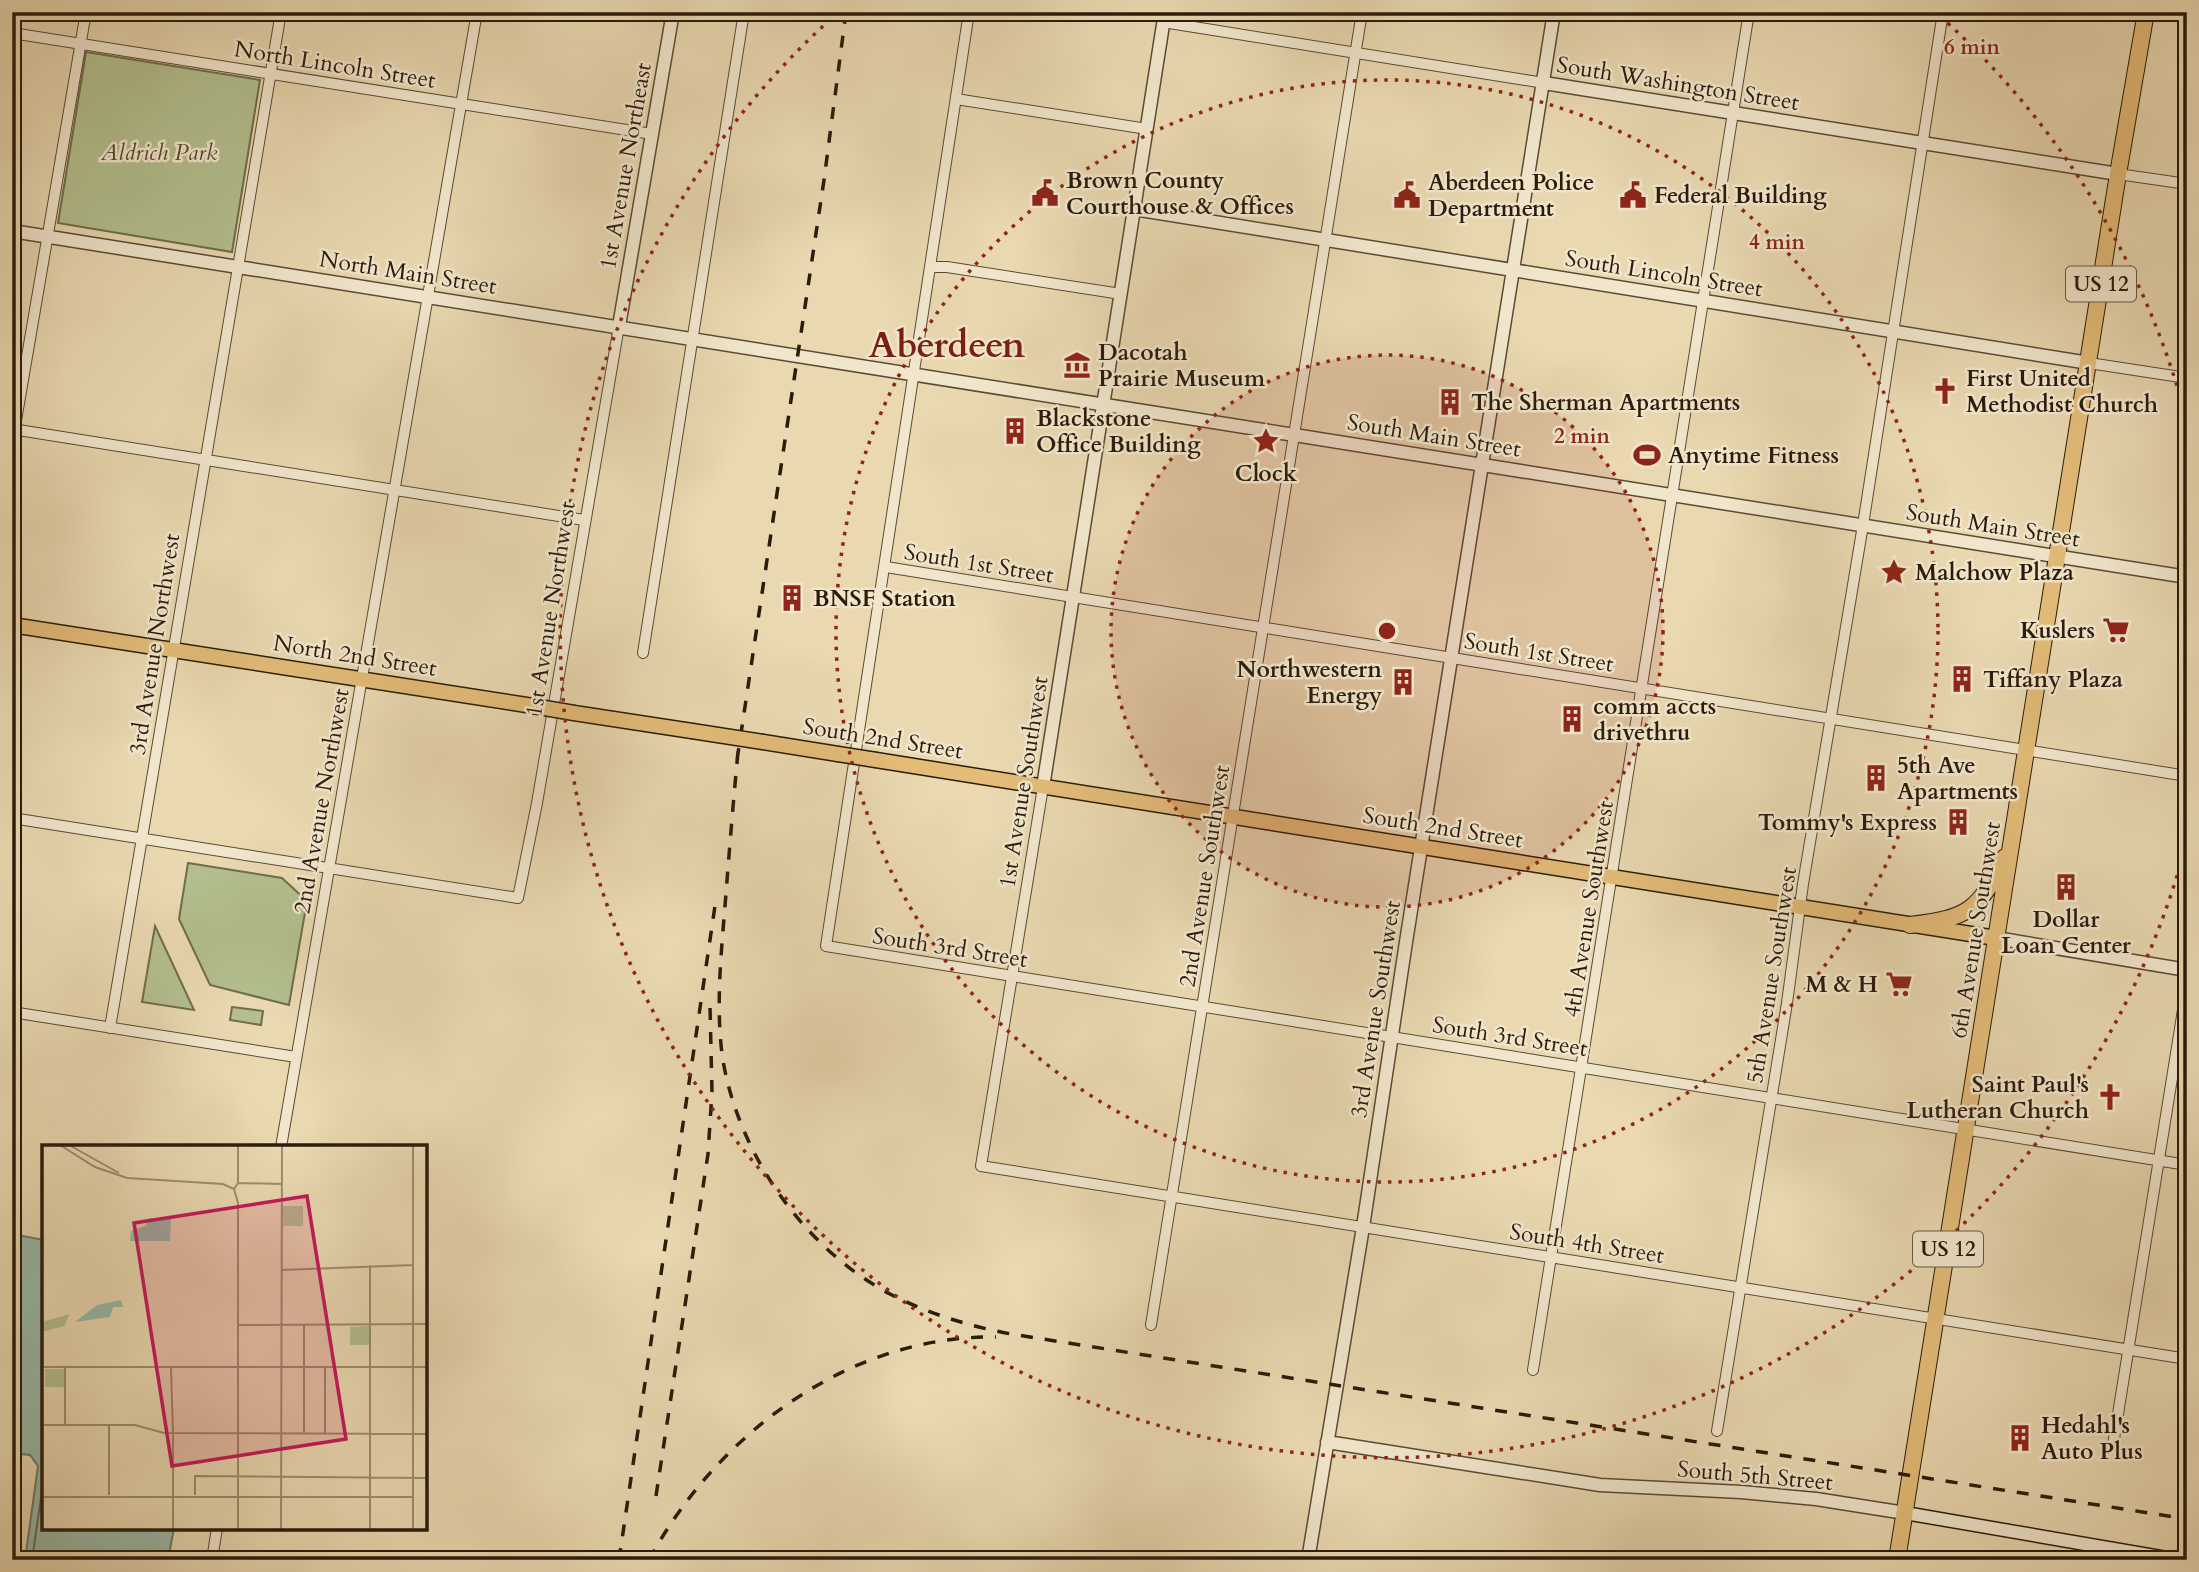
<svg xmlns="http://www.w3.org/2000/svg" width="2199" height="1572" font-family="Cardo,serif">
<rect width="100%" height="100%" fill="#e9d8b0"/>
<filter id="stains"><feTurbulence type="fractalNoise" baseFrequency=".00286" numOctaves="4"/><feColorMatrix values="0 0 0 0 .2 0 0 0 0 .09 0 0 0 0 .02 0 0 0 .5 -.17"/></filter>
<radialGradient id="worn" r=".72"><stop offset=".6" stop-color="#630" stop-opacity="0"/><stop offset="1" stop-color="#630" stop-opacity=".3"/></radialGradient>
<path fill="#b3bf8e" stroke="#6e6d4c" stroke-width="2" d="M86 52 260 80 232 252 58 223Z
M188 863 282 878 307 901 289 1005 210 985 179 919Z
M155 926 194 1010 142 1002Z
M232 1007 263 1011 261 1025 230 1020Z"/>
<path fill="#98baa9" stroke="#6c7a6a" stroke-width="2" d="M17 1235 44 1240V1528H174L168 1560H25L38 1466 30 1455 12 1453V1236Z"/>
<g fill="none" stroke-linecap="round" stroke-linejoin="round">
<path stroke="#616a5a" stroke-width="2" d="M32 1560 44 1477"/>
<defs>
<path id="minor" d="M969 12 826 946 2187 1165
M1163 22 1544 83
M12 33 652 134
M956 99 1147 129
M2118 174 2187 184
M930 267H947L1121 294
M2089 363 2187 378
M12 429 584 520
M12 444 86 12
M886 567 2187 776
M643 653 744 12
M1043 787 981 1166 2187 1359
M12 818 518 898 537 803 619 326
M12 1012 296 1057
M110 1028 281 12
M281 1147 477 12
M1151 1325 1362 12
M1533 1370 1749 12
M1717 1431 1787 1003 1803 884 1863 525 1943 12
M2113 1445 2187 985
M212 1560 217 1528"/>
<path id="tertiary" d="M1544 83 2118 174
M1134 209 2089 363
M12 231 2187 577
M619 326 673 12
M1043 787 1165 12
M1996 938 2187 970
M1327 1442 1600 1485 1741 1492 1816 1499 1905 1513
M1308 1560 1363 1227 1406 942 1554 12"/>
<path id="secondary" d="M1905 1513 2178 1560"/>
<path id="primary" d="M12 625 533 706
M574 713 692 731
M763 742 838 754
M876 760 1996 938"/>
<path id="trunk" d="M1910 925C1969 918 1978 911 2005 857
M1897 1560 2118 174 2146 12"/>
</defs>
<use href="#minor" stroke="#5a4a34" stroke-width="12"/>
<use href="#tertiary" stroke="#5a4a34" stroke-width="15"/>
<use href="#secondary" stroke="#2a1b0b" stroke-width="15"/>
<use href="#primary" stroke="#2a1b0b" stroke-width="17"/>
<use href="#trunk" stroke="#2a1b0b" stroke-width="18"/>
<use href="#minor" stroke="#f1e6cc" stroke-width="10"/>
<use href="#tertiary" stroke="#f1e6cc" stroke-width="12"/>
<use href="#secondary" stroke="#f1e6cc" stroke-width="12"/>
<use href="#primary" stroke="#e4bc78" stroke-width="14"/>
<use href="#trunk" stroke="#e4bc78" stroke-width="16"/>
<path stroke="#2a1b0b" stroke-width="3.5" stroke-dasharray="12 12" stroke-linecap="butt" d="M738 752C733 804 729 855 725 906 721 955 716 1005 722 1054 736 1151 803 1248 890 1294 929 1314 969 1326 1011 1334L2187 1519
M737 760 824 180 846 12
M656 1496 708 1154 712 1092 710 1006
M619 1560 716 899
M649 1560C717 1434 849 1335 996 1337"/>
<defs>
<path id="primary-bridge" d="M533 706 574 713
M692 731 763 742
M838 754 876 760"/>
</defs>
<use href="#primary-bridge" stroke="#2a1b0b" stroke-width="17" stroke-linecap="butt"/>
<use href="#primary-bridge" stroke="#e4bc78" stroke-width="14"/>
</g>
<circle cx="1387" cy="631" r="276" fill="#8f2418" fill-opacity=".12"/>
<g fill="none" stroke="#8f2418" stroke-width="3.5" stroke-dasharray="3.5 7">
<circle cx="1387" cy="631" r="276"/>
<circle cx="1387" cy="631" r="551"/>
<path d="M2186 845A827 827 0 1 1 834 16M1940 16A827 827 0 0 1 2186 417"/>
</g>
<defs>
<symbol id="civic-bare" viewBox="-9 -9 18 18"><path d="M-.6-6.5H3V-4.5H.6V-3L4-1V1h2V6H-6V1h2V-1L-.6-3ZM-1.2 2.5V6h2.4V2.5Z" fill="#8f2418" stroke="#f1e6cc" stroke-width="2.5" paint-order="stroke"/></symbol>
<symbol id="museum-bare" viewBox="-9 -9 18 18"><path d="M0-6L6-3V-2H-6V-3ZM-5-1h2V3h-2ZM-1-1h2V3h-2ZM3-1h2V3H3ZM-6 4H6V6H-6Z" fill="#8f2418" stroke="#f1e6cc" stroke-width="2.5" paint-order="stroke"/></symbol>
<symbol id="church-bare" viewBox="-9 -9 18 18"><path d="M-1.2-6h2.4v3.5h3.3v2.4h-3.3V6h-2.4V-.1h-3.3v-2.4h3.3Z" fill="#8f2418" stroke="#f1e6cc" stroke-width="2.5" paint-order="stroke"/></symbol>
<symbol id="building-bare" viewBox="-9 -9 18 18"><path d="M-4-6H4V6H1V3H-1V6H-4ZM-2.5-4.3h1.7v1.8h-1.7ZM.8-4.3h1.7v1.8H.8ZM-2.5-1h1.7V.8h-1.7ZM.8-1h1.7V.8H.8Z" fill="#8f2418" stroke="#f1e6cc" stroke-width="2.5" paint-order="stroke"/></symbol>
<symbol id="sight-bare" viewBox="-9 -9 18 18"><path d="M0-6L1.8-2.2L6-1.7L2.9 1.2L3.7 5.4L0 3.3L-3.7 5.4L-2.9 1.2L-6-1.7L-1.8-2.2Z" fill="#8f2418" stroke="#f1e6cc" stroke-width="2.5" paint-order="stroke"/></symbol>
<symbol id="stadium-bare" viewBox="-9 -9 18 18"><path d="M0-5a6.5 5 0 1 0 0 10a6.5 5 0 1 0 0-10ZM-3.5-1.8h7v3.6h-7Z" fill="#8f2418" stroke="#f1e6cc" stroke-width="2.5" paint-order="stroke"/></symbol>
<symbol id="supermarket-bare" viewBox="-9 -9 18 18"><path d="M-6-5.5h2.5l.6 2H6L4.5 2H-2.5L-4.4-4H-6ZM-1.5 3.2a1.3 1.3 0 1 0 .1 0ZM3 3.2a1.3 1.3 0 1 0 .1 0Z" fill="#8f2418" stroke="#f1e6cc" stroke-width="2.5" paint-order="stroke"/></symbol>
</defs>
<g fill-rule="evenodd">
<use href="#civic-bare" x="1026" y="174" width="38" height="38"/>
<use href="#civic-bare" x="1388" y="176" width="38" height="38"/>
<use href="#civic-bare" x="1614" y="176" width="38" height="38"/>
<use href="#museum-bare" x="1058" y="346" width="38" height="38"/>
<use href="#church-bare" x="1926" y="372" width="38" height="38"/>
<use href="#building-bare" x="1431" y="383" width="38" height="38"/>
<use href="#building-bare" x="996" y="412" width="38" height="38"/>
<use href="#sight-bare" x="1247" y="422" width="38" height="38"/>
<use href="#stadium-bare" x="1628" y="436" width="38" height="38"/>
<use href="#sight-bare" x="1875" y="553" width="38" height="38"/>
<use href="#building-bare" x="773" y="579" width="38" height="38"/>
<use href="#supermarket-bare" x="2097" y="611" width="38" height="38"/>
<use href="#building-bare" x="1943" y="660" width="38" height="38"/>
<use href="#building-bare" x="1384" y="663" width="38" height="38"/>
<use href="#building-bare" x="1553" y="700" width="38" height="38"/>
<use href="#building-bare" x="1857" y="759" width="38" height="38"/>
<use href="#building-bare" x="1939" y="803" width="38" height="38"/>
<use href="#building-bare" x="2047" y="868" width="38" height="38"/>
<use href="#supermarket-bare" x="1880" y="965" width="38" height="38"/>
<use href="#church-bare" x="2091" y="1078" width="38" height="38"/>
<use href="#building-bare" x="2001" y="1419" width="38" height="38"/>
</g>
<g text-anchor="middle" stroke-width="5" stroke-linejoin="round" paint-order="stroke">
<g fill="#f1e6cc" stroke="#665845" stroke-width="2">
<rect x="2066" y="266.5" width="70" height="35" rx="5"/>
<rect x="1913" y="1231.5" width="70" height="35" rx="5"/>
</g>
<g font-size="21" font-weight="bold" fill="#2a1b0b">
<text x="2101" y="291">US 12</text>
<text x="1948" y="1256">US 12</text>
</g>
<g font-size="23" fill="#2a1b0b" stroke="#f1e6cc">
<text transform="translate(335 64) rotate(9)" y="8">North Lincoln Street</text>
<text transform="translate(1678 83) rotate(9)" y="8">South Washington Street</text>
<text transform="translate(625 166) rotate(-80)" y="8">1st Avenue Northeast</text>
<text transform="translate(408 272) rotate(9)" y="8">North Main Street</text>
<text transform="translate(1664 273) rotate(9)" y="8">South Lincoln Street</text>
<text transform="translate(1434 435) rotate(9)" y="8">South Main Street</text>
<text transform="translate(1993 525) rotate(9)" y="8">South Main Street</text>
<text transform="translate(979 563) rotate(9)" y="8">South 1st Street</text>
<text transform="translate(550 609) rotate(-81)" y="8">1st Avenue Northwest</text>
<text transform="translate(154 644) rotate(-81)" y="8">3rd Avenue Northwest</text>
<text transform="translate(1539 652) rotate(9)" y="8">South 1st Street</text>
<text transform="translate(355 655) rotate(9)" y="8">North 2nd Street</text>
<text transform="translate(883 738) rotate(9)" y="8">South 2nd Street</text>
<text transform="translate(1023 782) rotate(-81)" y="8">1st Avenue Southwest</text>
<text transform="translate(321 801) rotate(-80)" y="8">2nd Avenue Northwest</text>
<text transform="translate(1443 827) rotate(9)" y="8">South 2nd Street</text>
<text transform="translate(1204 876) rotate(-81)" y="8">2nd Avenue Southwest</text>
<text transform="translate(1588 909) rotate(-81)" y="8">4th Avenue Southwest</text>
<text transform="translate(1975 930) rotate(-81)" y="8">6th Avenue Southwest</text>
<text transform="translate(950 947) rotate(9)" y="8">South 3rd Street</text>
<text transform="translate(1771 975) rotate(-81)" y="8">5th Avenue Southwest</text>
<text transform="translate(1375 1009) rotate(-81)" y="8">3rd Avenue Southwest</text>
<text transform="translate(1510 1036) rotate(9)" y="8">South 3rd Street</text>
<text transform="translate(1587 1243) rotate(9)" y="8">South 4th Street</text>
<text transform="translate(1755 1475) rotate(5)" y="8">South 5th Street</text>
</g>
<g font-size="23" font-style="italic" fill="#534c32" stroke="#f1e6cc">
<text x="159" y="160">Aldrich Park</text>
</g>
<g font-size="23" font-weight="bold" fill="#2a1b0b" stroke="#f1e6cc" text-anchor="start">
<text x="1066" y="188">Brown County<tspan x="1066" dy="26">Courthouse &amp; Offices</tspan></text>
<text x="1428" y="190">Aberdeen Police<tspan x="1428" dy="26">Department</tspan></text>
<text x="1654" y="203">Federal Building</text>
<text x="1098" y="360">Dacotah<tspan x="1098" dy="26">Prairie Museum</tspan></text>
<text x="1966" y="386">First United<tspan x="1966" dy="26">Methodist Church</tspan></text>
<text x="1471" y="410">The Sherman Apartments</text>
<text x="1036" y="426">Blackstone<tspan x="1036" dy="26">Office Building</tspan></text>
<text x="1668" y="463">Anytime Fitness</text>
<text x="1266" y="481" text-anchor="middle">Clock</text>
<text x="1915" y="580">Malchow Plaza</text>
<text x="813" y="606">BNSF Station</text>
<text x="2095" y="638" text-anchor="end">Kuslers</text>
<text x="1382" y="677" text-anchor="end">Northwestern<tspan x="1382" dy="26">Energy</tspan></text>
<text x="1983" y="687">Tiffany Plaza</text>
<text x="1593" y="714">comm accts<tspan x="1593" dy="26">drivethru</tspan></text>
<text x="1897" y="773">5th Ave<tspan x="1897" dy="26">Apartments</tspan></text>
<text x="1937" y="830" text-anchor="end">Tommy's Express</text>
<text x="2066" y="927" text-anchor="middle">Dollar<tspan x="2066" dy="26">Loan Center</tspan></text>
<text x="1878" y="992" text-anchor="end">M &amp; H</text>
<text x="2089" y="1092" text-anchor="end">Saint Paul's<tspan x="2089" dy="26">Lutheran Church</tspan></text>
<text x="2041" y="1433">Hedahl's<tspan x="2041" dy="26">Auto Plus</tspan></text>
</g>
<g font-size="37" font-weight="bold" fill="#7a1f14" stroke="#f1e6cc">
<text x="947" y="357">Aberdeen</text>
</g>
</g>
<g transform="translate(42 1145)">
<rect width="385" height="385" fill="#e9d8b0"/>
<path d="M241 61H261V81H241ZM28 169 22 181 0 187V177ZM327 181V200H308V182ZM3 224H22V242H3Z" fill="#b3bf8e"/>
<path d="M107 73H129L128 96H88L89 86 104 81ZM79 155 81 162H71L68 172 33 177 55 160Z" fill="#98baa9"/>
<path fill="none" stroke="#9d8c6e" stroke-width="2" d="M18 0 53 22 85 33 181 39 192 44M27 0 77 28M196 38 240 39M192 44 196 58V288M192 44 196 38V0M240 125 372 120M197 180 385 179M0 222H385M23 222V280M129 223 131 288M0 280H93L122 288 385 289M67 280V350M262 288V180M283 288V223M153 350V331L385 333M0 352H371M131 385V288M196 385V289M239 385 240 0M328 385V120M371 385V0"/>
<path fill="#c2185b" fill-opacity="0.15" stroke="#c2185b" stroke-width="3.5" d="M265 51 304 294 130 321 92 78Z"/>
<rect width="385" height="385" fill="none" stroke="#2a1b0b" stroke-width="3.5"/>
</g>
<circle cx="1387" cy="631" r="10" fill="#8f2418" stroke="#f1e6cc" stroke-width="3.5"/>
<g font-size="21" text-anchor="middle" font-weight="bold" fill="#8f2418" stroke="#f1e6cc" stroke-width="5" stroke-linejoin="round" paint-order="stroke">
<text x="1972" y="54">6 min</text>
<text x="1777" y="249">4 min</text>
<text x="1582" y="443">2 min</text>
</g>
<rect width="2199" height="1572" fill="none" stroke="#e9d8b0" stroke-width="42"/>
<rect x="14" y="14" width="2171" height="1544" fill="none" stroke="#2a1b0b" stroke-width="3.5"/>
<rect x="21" y="21" width="2157" height="1530" fill="none" stroke="#2a1b0b" stroke-width="2"/>
<rect width="100%" height="100%" filter="url(#stains)"/>
<rect width="100%" height="100%" fill="url(#worn)"/>
</svg>
